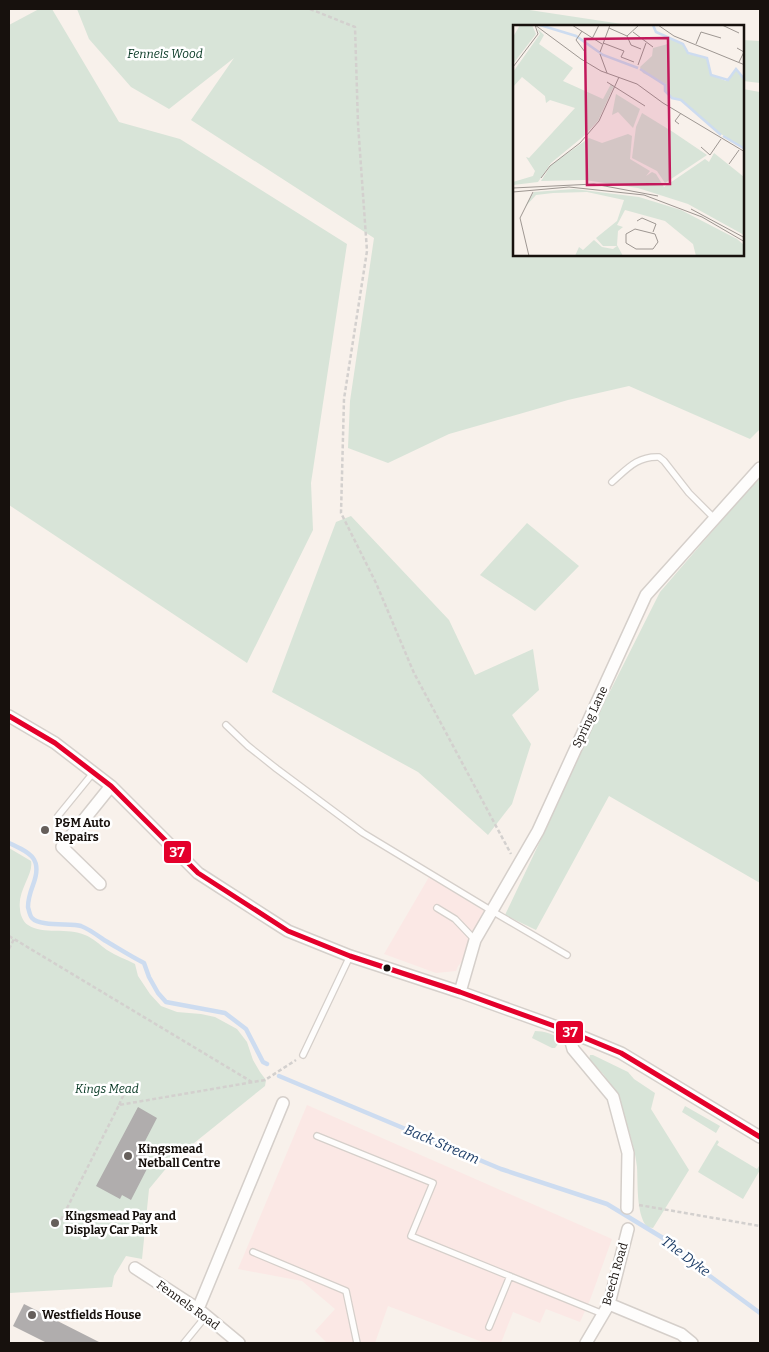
<svg xmlns="http://www.w3.org/2000/svg" width="769" height="1352" font-family="Bitter,serif">
<rect width="100%" height="100%" fill="#f8f1eb"/>
<path fill="#fbe8e5" d="M429 877 484 911 469 954 458 966 456 971 436 973 384 954Z
M307 1105 612 1239 590 1300 580 1322 546 1309 540 1323 513 1312 501 1343H485L388 1306 375 1343H327L315 1331 335 1309 302 1281 238 1269Z"/>
<path fill="#d8e4d8" d="M39 9H52L119 122 180 139 347 244 311 483 313 530 247 663 9 505V25Z
M77 9H523L635 26H514V255H743V89L760 92V429L750 439 629 386 568 400 449 434 388 463 348 448 350 401 374 238 191 120 234 58 169 109 131 87 89 39Z
M743 40 760 41V83L743 81Z
M760 476V883L609 796 536 930 505 915 544 833 585 741 660 592Z
M351 516 449 620 475 675 533 649 539 690 512 715 531 744 512 804 488 835 418 772 272 692 336 522Z
M527 523 579 566 535 611 480 575Z
M9 848 31 861C34 874 17 891 20 909 20 914 23 922 28 925 43 935 68 927 85 935 93 938 100 945 107 950 116 956 126 959 135 964L138 976 150 994 161 1006 177 1012 201 1014 215 1017 237 1029 247 1042 253 1060 260 1072 266 1080 265 1086 260 1090 173 1160 149 1189 142 1259 126 1256 114 1276 112 1287 9 1293Z
M535 1031C544 1031 554 1034 561 1040L555 1048H552L532 1038Z
M590 1055H593L628 1072 634 1079 655 1093 651 1109 689 1170 653 1228 647 1227C636 1214 638 1184 637 1167 635 1144 620 1099 607 1080 603 1072 595 1066 589 1060Z
M685 1106 720 1126 716 1133 682 1112Z
M717 1140 719 1142 717 1145 757 1169 759 1166 760 1167V1170L743 1199 698 1172Z"/>
<g fill="none" stroke-linecap="round" stroke-linejoin="round">
<path stroke="#cddcf0" stroke-width="4.5" d="M9 843C31 853 43 859 33 885 30 893 28 899 28 907 29 911 30 916 32 918 40 927 71 923 81 926 89 929 97 935 104 940 118 948 130 956 144 963L149 977 158 993 166 1002 225 1013 246 1029 263 1062 267 1064
M279 1076 501 1169 607 1204 663 1238 703 1271 760 1313"/>
</g>
<path fill="#b0adad" d="M138 1107 157 1118 142 1147 148 1150 142 1162 149 1165 131 1200 122 1195 120 1199 96 1186Z
M24 1304 101 1343H47L13 1326Z"/>
<g fill="none" stroke-linecap="round" stroke-linejoin="round">
<defs>
<path id="lane" d="M612 482C627 469 637 456 659 457L664 461 689 493 715 519
M226 725 248 746 277 769 363 833 492 911 567 955
M58 816 93 773
M437 908 455 919 475 940
M303 1055 350 956
M317 1136 433 1183 411 1236 603 1314
M253 1252 346 1291 357 1343
M489 1327 510 1276
M184 1343 206 1316"/>
<path id="street" d="M9 716 55 743 111 786 198 873 288 931 350 956 460 992 568 1031 621 1053 760 1137
M100 884 62 847 111 786
M460 992 475 940 538 831 646 595 760 468
M568 1031 573 1049 613 1097 628 1153 627 1208
M135 1268 198 1309 239 1343
M609 1304 681 1334 692 1343
M198 1309 283 1103
M586 1343 609 1304 628 1229"/>
</defs>
<use href="#lane" stroke="#d5cfca" stroke-width="8"/>
<use href="#street" stroke="#d5cfca" stroke-width="14"/>
<path stroke="#d3d0ce" stroke-width="2.5" stroke-dasharray="4 2.5" stroke-linecap="butt" d="M310 9 355 27 358 124 367 251 344 399 341 513 376 583 414 673 511 854
M9 936 252 1082
M9 949 14 939
M119 1105 127 1087
M639 1205 760 1226
M61 1220 119 1105 265 1080 296 1060"/>
<use href="#lane" stroke="#fefdfc" stroke-width="5.5"/>
<use href="#street" stroke="#fefdfc" stroke-width="11"/>
<defs>
<path id="bus-1" d="M9 716 55 743 111 786 198 873 288 931 350 956 460 992 568 1031 621 1053 760 1137"/>
</defs>
<use href="#bus-1" stroke="#fff" stroke-width="9"/>
<use href="#bus-1" stroke="#e4002b" stroke-width="5"/>
</g>
<g fill="#665f5b" stroke="#fff" stroke-width="2">
<circle cx="45" cy="830" r="5"/>
<circle cx="128" cy="1156" r="5"/>
<circle cx="55" cy="1223" r="5"/>
<circle cx="32" cy="1315" r="5"/>
</g>
<circle fill="#17110d" stroke="#fff" stroke-width="2" cx="387" cy="968" r="4.5"/>
<g text-anchor="middle" stroke-width="5" stroke-linejoin="round" paint-order="stroke">
<g font-size="12" font-style="italic" fill="#033520" stroke="#fff">
<text x="165" y="58">Fennels Wood</text>
<text x="107" y="1093">Kings Mead</text>
</g>
<g font-size="12" fill="#17110d" stroke="#fff">
<text transform="translate(590 717) rotate(-65)" y="4">Spring Lane</text>
<text transform="translate(615 1274) rotate(-74)" y="4">Beech Road</text>
<text transform="translate(188 1305) rotate(36)" y="4">Fennels Road</text>
</g>
<g font-size="12" font-weight="bold" fill="#17110d" stroke="#fff" text-anchor="start">
<text x="55" y="827">P&amp;M Auto<tspan x="55" dy="14">Repairs</tspan></text>
<text x="138" y="1153">Kingsmead<tspan x="138" dy="14">Netball Centre</tspan></text>
<text x="65" y="1220">Kingsmead Pay and<tspan x="65" dy="14">Display Car Park</tspan></text>
<text x="42" y="1319">Westfields House</text>
</g>
<g font-size="14" font-style="italic" fill="#20406a" stroke="#fff">
<text transform="translate(442 1144) rotate(23)" y="5">Back Stream</text>
<text transform="translate(686 1256) rotate(37)" y="5">The Dyke</text>
</g>
</g>
<g transform="translate(513 25)">
<rect width="231" height="231" fill="#f8f1eb"/>
<path d="M7 0H19L23 9 0 39V12ZM24 3 31 10 26 19 60 43 50 56 90 74 98 59 101 61 85 96 72 110 38 138 25 157 0 160V157L20 151 22 146 13 132 16 133 62 83 37 75 33 78 32 71 9 52 0 62V47L27 9ZM155 13 170 20 175 29 194 33 198 50 213 56 222 45 227 47 231 56V124L205 107 169 75 159 72 152 66 153 59 130 48 127 42 139 31 140 23 155 19ZM103 69 127 84 120 103 105 87 99 90ZM129 88 160 107 194 130 152 158 144 146 119 133 123 102ZM115 109 119 111 117 134 137 146 133 151 139 147 143 149 151 162 192 134 196 137 201 128 231 152V210L175 179 125 163 72 155 28 156 38 140 76 113 89 118ZM61 164 126 172 168 185 224 214 231 220V231H183L180 219 152 196 112 185 104 200 110 202 105 206 104 220 110 231H62L66 222 70 225 81 215 89 222 100 224 104 221H90L83 213 104 196 111 175 74 167 40 168 23 170 12 182 21 167Z" fill="#d8e4d8"/>
<path fill="none" stroke="#cddcf0" stroke-width="2.5" d="M27 0 63 11 90 30 125 43M140 0 143 7 170 19 175 28 194 33 198 50 215 55 223 44 232 55M127 44 152 60V66L159 73 168 75 208 110M210 111 232 124"/>
<path fill="none" stroke="#9e9792" stroke-width="1" d="M22 0 68 34 88 46 124 59 150 78 232 127M59 0 89 19M145 0 161 11 232 40M209 0 226 8M96 3 114 11 126 0M69 6 63 15 72 27M120 7 140 22M114 11 118 20 128 24M79 14 86 0M90 18 111 26 108 32 121 37M183 19 188 7 208 13M224 23 231 27 226 37M87 27 97 0M87 29 94 48M125 40 133 18M0 42 25 9 22 0M94 57 132 81M166 99 162 96 168 88M188 122 197 130 208 114M216 139 226 125M28 153 37 141 67 118 86 96 106 52M0 163 81 159 145 171M0 167 56 162 131 170 189 192 232 217M178 184 232 213M124 196 129 193 143 199 140 207M122 204 142 209 145 217 140 224H123L113 218V209ZM16 231 7 193 20 167"/>
<path fill="#c2185b" fill-opacity="0.15" stroke="#c2185b" stroke-width="2.5" d="M155 13 157 159 74 160 72 14Z"/>
<rect width="231" height="231" fill="none" stroke="#17110d" stroke-width="2.5"/>
</g>
<g stroke="#fff" stroke-width="2">
<rect x="163" y="840" width="29" height="24" rx="5" fill="#e4002b"/>
<rect x="555" y="1020" width="29" height="24" rx="5" fill="#e4002b"/>
</g>
<g font-size="14" text-anchor="middle" font-weight="bold" fill="#fff">
<text x="177" y="857">37</text>
<text x="570" y="1037">37</text>
</g>
<rect width="769" height="1352" fill="none" stroke="#17110d" stroke-width="20"/>
</svg>
